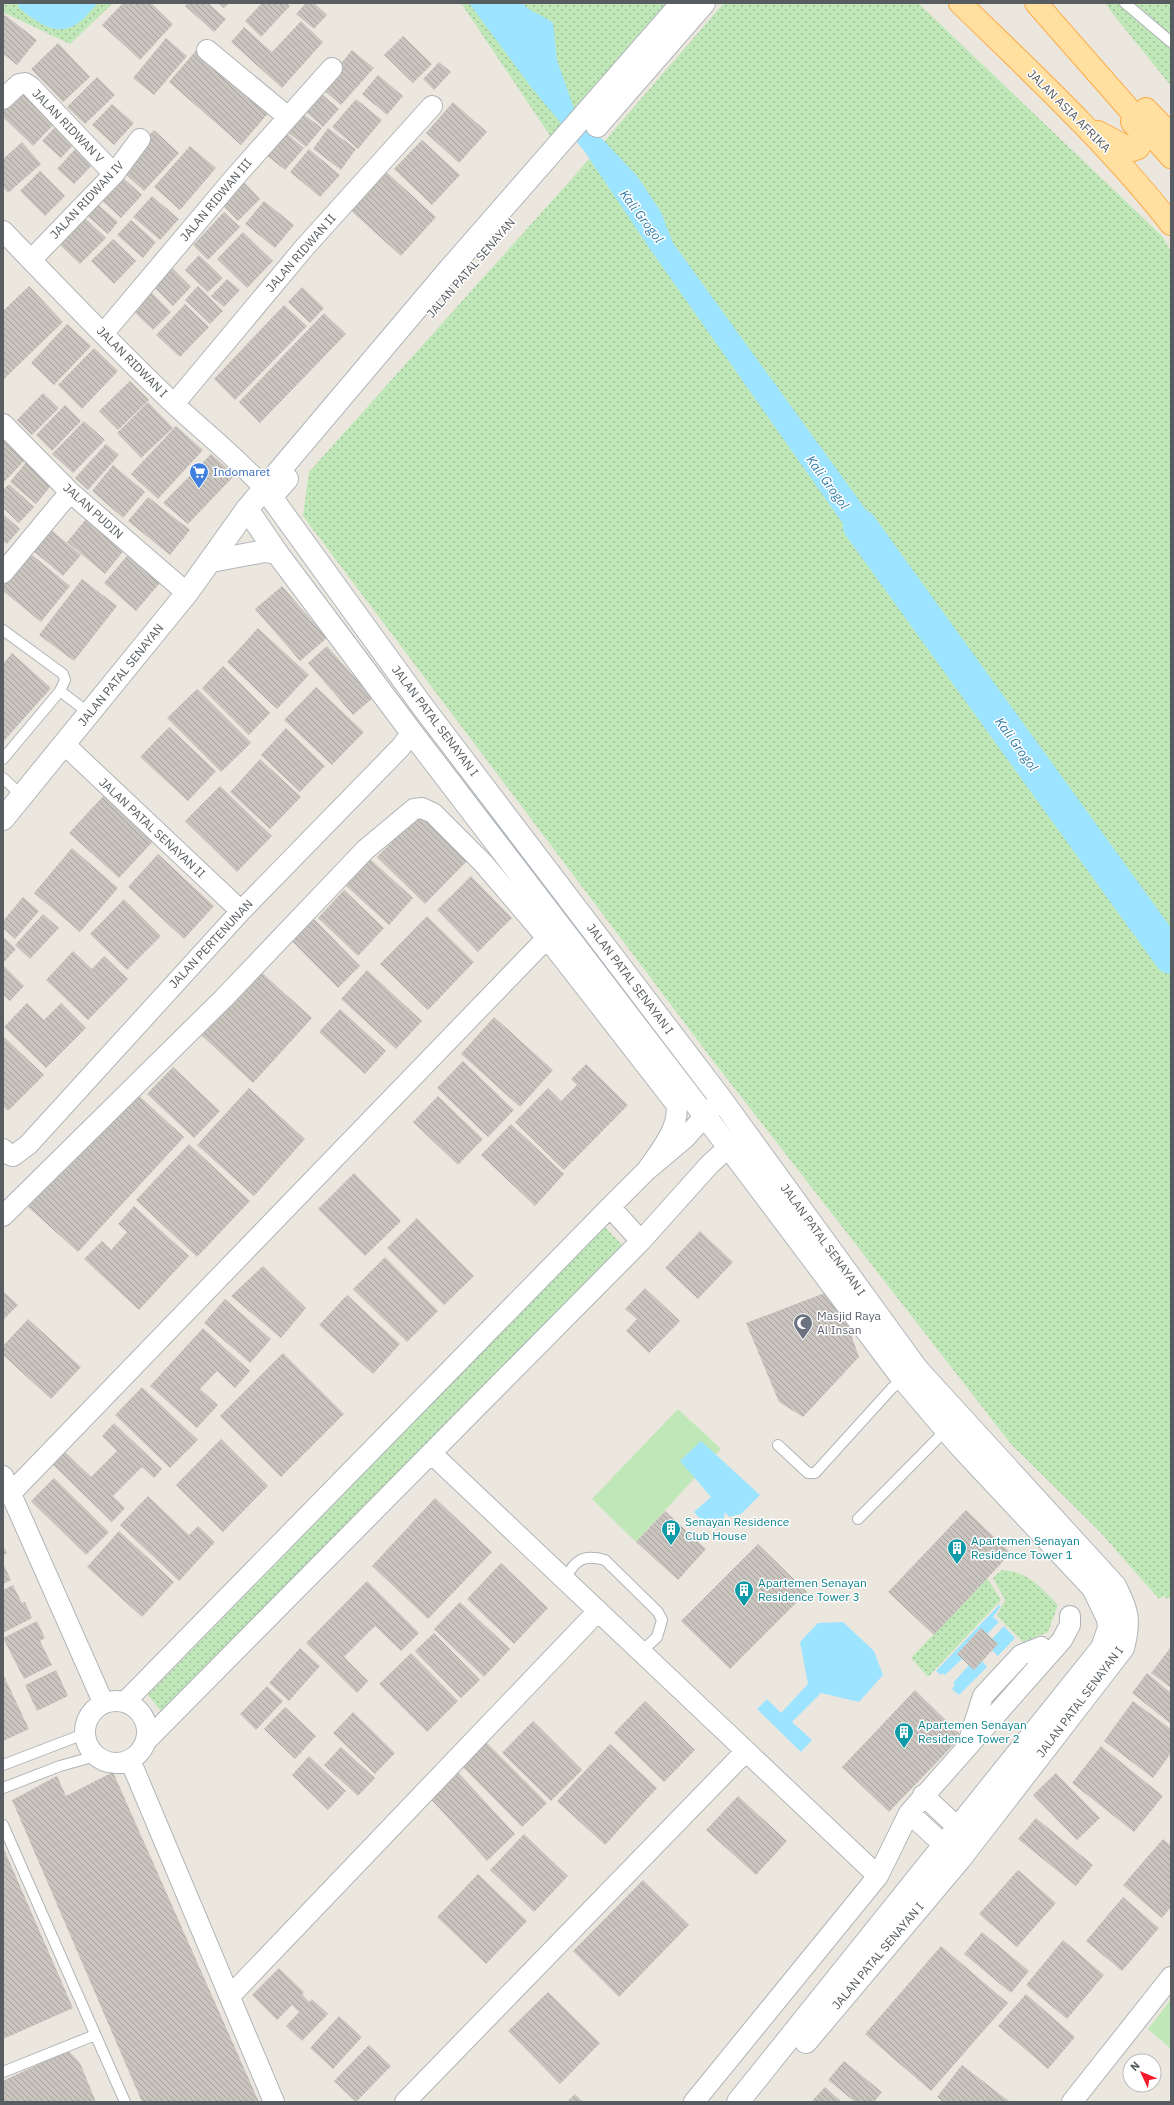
<svg xmlns="http://www.w3.org/2000/svg" width="1174" height="2105" font-family="'IBM Plex Sans',sans-serif">
<defs>
<pattern id="green-dots" width="8" height="8" patternUnits="userSpaceOnUse"><rect width="8" height="8" fill="#bfe7b8"/><path d="M2 2h.1M6 6h.1" fill="none" stroke="#9ebe99" stroke-width="1.8" stroke-linecap="round"/></pattern>
<pattern id="building-back-hatch" width="6" height="6" patternUnits="userSpaceOnUse"><rect width="6" height="6" fill="#c9c4bd"/><path d="M-1 5l2 2M0 0l6 6M5-1l2 2" fill="none" stroke="#a6a29d"/></pattern>
</defs>
<rect width="100%" height="100%" fill="#ece7de"/>
<path fill="url(#green-dots)" d="M3 3H113L70 44 3 12Z
M461 3H672L553 140Z
M724 3H918L1162 236 1171 251V1596L1167 1599 1164 1596 1159 1599 1099 1531 1011 1444 711 1058 303 516 309 472 576 174Z
M1105 3H1171V86L1113 14Z
M604 1226 624 1247 164 1715 148 1695Z
M1002 1570C1029 1572 1040 1587 1058 1605L1048 1632 1023 1642 997 1616 1005 1600 993 1578Z
M987 1578 1001 1600 928 1677 911 1658Z"/>
<path fill="#bfe7b8" d="M678 1409 721 1449 636 1542 592 1499Z
M1171 1999V2049L1148 2029Z"/>
<path fill="#9ce4ff" d="M18 3H98C91 10 83 21 75 25 54 37 36 21 19 8Z
M469 3H522C532 14 542 14 553 23L557 60 574 109 637 176 661 212 673 243 900 557 877 572 652 252 585 152 531 87Z
M701 1441 760 1495 741 1514 729 1517 725 1512 722 1527H707L694 1512 711 1497 680 1461Z
M999 1605 1001 1606 993 1617 999 1622 987 1634 981 1628 957 1654 962 1659 945 1675 943 1673 941 1675 936 1671Z
M843 1622 874 1651 883 1675 859 1702 821 1693 792 1722 812 1740 801 1752 757 1709 767 1699 781 1713 808 1684 800 1642 818 1623Z
M1004 1626 1015 1638 998 1656 992 1650 998 1644 992 1639Z
M982 1661 987 1667 959 1695 952 1689 955 1685 953 1683 969 1665 974 1670Z"/>
<g fill="none" stroke-linecap="round" stroke-linejoin="round">
<path stroke="#9ce4ff" stroke-width="34" d="M860 526 1171 957"/>
</g>
<path fill="url(#building-back-hatch)" d="M123 3H151L173 24 140 60 102 25Z
M188 3H208L226 19 214 32 185 6Z
M218 3H229L224 8Z
M262 3H286L290 6 261 37 245 21Z
M306 3H314L327 15 314 29 296 14Z
M5 15 37 40 17 65 3 54V17Z
M301 21 323 42 282 88 231 42 244 27 272 52Z
M403 36 432 64 413 83 384 55Z
M166 38 187 56 154 95 133 78Z
M58 43 90 77 63 102 31 69Z
M199 47 271 110 241 145 169 82Z
M352 50 374 68 341 105 321 88Z
M439 62 451 72 434 90 423 79Z
M378 75 403 96 387 115 362 94Z
M97 77 115 95 85 124 67 107Z
M20 84 58 120 33 146 3 117V102Z
M316 89 339 109 323 127 300 107Z
M356 99 382 120 358 149 332 127Z
M453 102 487 132 459 163 426 133Z
M112 104 134 123 114 145 92 125Z
M298 110 322 128 306 147 281 127Z
M58 124 77 141 61 158 42 141Z
M280 128 304 148 285 170 261 151Z
M328 128 356 149 341 170 313 149Z
M154 130 179 153 144 191 119 168Z
M422 140 460 175 432 205 394 169Z
M22 142 41 164 8 193 3 187V159Z
M190 146 216 168 180 210 154 187Z
M77 147 94 163 74 184 57 169Z
M309 149 340 175 320 197 290 172Z
M384 170 436 217 401 256 349 209Z
M40 171 65 196 45 216 20 191Z
M120 175 142 195 121 218 99 198Z
M239 177 260 199 238 221 218 200Z
M152 196 179 219 160 240 133 217Z
M264 201 294 225 275 248 245 224Z
M95 202 118 222 108 234 85 214Z
M224 212 240 227 208 260 193 245Z
M83 216 106 238 80 264 57 242Z
M131 220 156 242 143 258 117 235Z
M243 232 273 261 247 288 217 259Z
M113 239 136 261 114 284 91 261Z
M199 255 223 278 208 292 185 270Z
M168 264 191 287 173 306 150 283Z
M227 279 240 290 224 307 211 296Z
M29 286 63 322 4 379 3 311Z
M198 286 223 311 210 324 185 300Z
M302 287 324 308 310 323 288 302Z
M149 290 171 312 153 330 131 309Z
M185 304 209 327 180 357 156 335Z
M284 305 307 326 235 400 214 379Z
M324 313 346 334 260 423 239 402Z
M67 324 91 346 54 385 31 363Z
M94 348 118 371 82 409 58 385Z
M130 381 149 400 118 430 99 411Z
M43 393 59 408 32 435 17 420Z
M148 402 173 428 141 458 117 433Z
M65 405 81 421 52 451 36 435Z
M84 421 105 440 73 473 52 454Z
M176 426 203 450 158 499 131 474Z
M3 438 25 460 3 483Z
M106 444 119 455 88 490 75 478Z
M211 454 235 475 188 524 163 503Z
M27 461 53 483 36 504 10 482Z
M113 465 145 492 123 518 92 491Z
M9 484 34 507 19 523 3 508V490Z
M148 497 190 530 170 555 128 521Z
M91 513 129 544 105 574 67 542Z
M3 514 20 529 7 544 3 541Z
M49 528 81 555 63 576 31 549Z
M26 550 70 586 41 622 3 591V578Z
M132 550 164 578 136 611 104 583Z
M82 579 117 606 74 661 39 635Z
M282 586 327 638 300 661 255 609Z
M258 628 309 675 277 709 227 662Z
M327 646 373 698 353 715 308 663Z
M12 653 51 688 3 742V664Z
M223 666 270 713 249 735 202 688Z
M316 687 364 732 332 765 284 720Z
M197 689 251 743 221 772 167 718Z
M169 727 216 771 188 801 140 757Z
M286 728 325 766 300 792 261 755Z
M260 759 301 797 270 829 230 792Z
M220 786 272 836 237 872 185 821Z
M108 791 158 836 119 878 69 833Z
M423 811 470 858 425 904 377 857Z
M72 848 118 888 80 932 34 893Z
M158 854 214 906 184 939 128 887Z
M368 857 413 898 389 925 344 884Z
M471 876 512 918 478 952 437 910Z
M344 890 384 928 358 956 318 918Z
M23 897 39 911 15 939 3 928V921Z
M124 899 161 936 127 970 90 934Z
M43 914 59 928 30 959 15 945Z
M309 914 360 966 338 988 287 936Z
M427 916 474 962 428 1010 380 964Z
M5 938 16 949 3 963V939Z
M73 951 92 969 104 956 128 979 88 1020 46 980Z
M3 965 24 986 10 1001 3 995Z
M259 970 312 1018 253 1083 200 1034Z
M367 970 422 1021 396 1049 341 999Z
M27 1003 44 1020 61 1003 86 1028 46 1068 4 1027Z
M340 1009 386 1051 365 1074 319 1032Z
M494 1017 553 1070 520 1107 461 1054Z
M3 1036 44 1075 8 1111 3 1106Z
M463 1061 514 1110 488 1137 437 1088Z
M586 1064 628 1105 564 1170 515 1122 548 1088 561 1101 577 1085 571 1079Z
M173 1067 220 1111 194 1138 147 1094Z
M249 1088 305 1139 254 1196 197 1145Z
M135 1092 184 1137 78 1252 28 1207Z
M438 1096 483 1139 458 1165 413 1122Z
M511 1124 564 1174 535 1206 481 1155Z
M189 1144 250 1201 197 1257 136 1200Z
M354 1173 401 1221 365 1256 318 1209Z
M134 1206 189 1256 139 1310 84 1259 102 1241 111 1250 127 1232 118 1224Z
M417 1218 474 1276 444 1305 387 1248Z
M700 1231 733 1262 698 1299 665 1268Z
M385 1257 438 1311 407 1342 353 1289Z
M263 1266 306 1308 281 1338 231 1296Z
M645 1288 680 1321 649 1353 626 1331 637 1319 625 1309Z
M835 1289 859 1357 803 1417 779 1402 746 1323Z
M3 1291 18 1305 3 1320Z
M347 1295 400 1344 373 1374 319 1325Z
M225 1299 271 1339 250 1363 204 1323Z
M28 1319 81 1367 51 1399 3 1355V1346Z
M203 1328 250 1371 235 1388 217 1371 200 1389 218 1405 197 1428 150 1386Z
M283 1353 344 1414 281 1477 220 1416Z
M142 1387 198 1440 170 1468 115 1415Z
M114 1423 162 1469 154 1478 142 1467 113 1496 125 1508 112 1522 50 1462 62 1449 91 1477 117 1451 102 1436Z
M221 1439 268 1486 223 1532 176 1485Z
M54 1478 109 1532 86 1555 31 1501Z
M148 1496 189 1535 198 1526 215 1542 179 1581 120 1525Z
M435 1498 492 1552 428 1619 372 1566Z
M966 1510 1011 1553 934 1635 888 1592Z
M665 1511 706 1549 678 1580 636 1542Z
M119 1531 174 1582 142 1617 87 1567Z
M758 1544 807 1592 730 1669 681 1621Z
M3 1545 7 1553 3 1555Z
M3 1563 11 1580 3 1584Z
M501 1563 548 1608 514 1644 467 1599Z
M367 1581 419 1633 401 1651 375 1626 344 1657 368 1681 357 1693 306 1643Z
M13 1585 22 1603 25 1602 32 1618 3 1633V1590Z
M460 1602 510 1649 484 1677 434 1629Z
M37 1621 45 1638 40 1641 52 1665 24 1679 3 1638Z
M981 1628 998 1644 974 1670 957 1654Z
M434 1633 480 1680 461 1698 415 1651Z
M1171 1647V1688L1151 1673Z
M300 1648 320 1666 289 1701 269 1683Z
M411 1653 458 1701 427 1732 379 1684Z
M56 1670 68 1696 37 1711 25 1685Z
M1147 1673 1171 1693V1724L1132 1693Z
M3 1674 29 1729 3 1741Z
M267 1686 283 1701 256 1730 240 1714Z
M915 1690 962 1736 889 1812 842 1767Z
M645 1701 695 1750 664 1782 614 1733Z
M1133 1701 1171 1729V1753L1153 1778 1104 1741Z
M285 1707 316 1736 295 1759 264 1729Z
M353 1712 395 1753 375 1774 333 1733Z
M533 1721 582 1770 551 1801 502 1753Z
M481 1737 547 1803 522 1827 457 1761Z
M610 1744 657 1788 605 1845 557 1801Z
M1101 1746 1163 1796 1134 1832 1072 1783Z
M341 1747 375 1778 358 1796 324 1765Z
M309 1756 346 1791 328 1810 292 1775Z
M456 1770 515 1834 487 1861 428 1796Z
M113 1772 259 2102H142L12 1800 57 1776 66 1796Z
M1056 1773 1100 1818 1077 1840 1033 1795Z
M738 1796 787 1841 756 1875 706 1830Z
M1036 1818 1093 1865 1076 1886 1018 1839Z
M524 1834 568 1876 534 1912 490 1870Z
M1163 1839 1171 1846V1907L1162 1918 1123 1885Z
M3 1847 73 2008 3 2039Z
M1018 1870 1056 1903 1017 1947 979 1914Z
M478 1874 527 1921 486 1964 437 1917Z
M643 1880 689 1925 619 1997 573 1951Z
M1123 1897 1159 1928 1122 1971 1086 1941Z
M982 1932 1029 1971 1011 1993 964 1954Z
M1063 1940 1104 1975 1067 2019 1026 1985Z
M941 1946 1008 2003 931 2091 865 2034Z
M279 1968 304 1992 302 1994 309 2002 312 1999 328 2014 302 2041 286 2026 299 2012 292 2005 277 2020 252 1995Z
M548 1992 600 2043 560 2084 508 2031Z
M1026 1994 1075 2037 1048 2069 998 2026Z
M339 2016 362 2037 333 2069 310 2048Z
M369 2045 391 2066 356 2102 334 2081Z
M68 2050 80 2063 96 2102H3V2081Z
M844 2061 882 2092 874 2102H855L828 2080Z
M962 2065 1010 2102H943L937 2097Z
M825 2087 842 2102H811Z
M575 2094 583 2102H567Z"/>
<g fill="none" stroke-linecap="round" stroke-linejoin="round">
<defs>
<path id="service" d="M1125 3 1171 42
M3 630 63 674 65 680 60 691
M3 759 60 691 90 714
M3 778 22 796
M778 1445 808 1473H815L892 1388 905 1378
M858 1519 946 1430
M565 1579C575 1560 583 1554 605 1560L658 1612 662 1620 657 1637 641 1652
M3 1765 84 1734
M3 1788 60 1766 96 1756
M3 1825 125 2102
M3 2072 95 2035"/>
<path id="minor" d="M207 50 288 117
M3 99 19 84 25 83 31 87 114 174
M3 231C59 289 115 348 174 404 204 432 237 458 265 489
M31 260 114 174 140 139
M103 334 235 177 332 68
M174 404 304 248 432 106
M3 424 70 492 187 593
M3 573 70 492
M64 744 241 911
M3 1149 10 1155 13 1156 28 1145 241 911 400 748 412 733
M610 1207 641 1241
M3 1216 224 998 365 850 414 809 422 808 433 813 483 863 547 938 676 1104C681 1127 659 1152 647 1170
M431 1453 878 1876
M3 1476 103 1702
M11 1493 547 938
M85 1732a31 31 0 1 1 62 0a31 31 0 1 1-62 0Z
M126 1701 610 1207 647 1170 685 1138 716 1104
M969 1740 983 1696 1021 1655 1041 1647 1049 1655
M146 1741 641 1241 710 1164 741 1136
M130 1760 274 2102
M923 1795 970 1839
M909 1813 955 1855
M230 1996 598 1611
M405 2102 746 1751
M694 2102 878 1876 909 1813 1062 1640 1070 1625V1616
M1072 2102 1171 1977"/>
<path id="tertiary" d="M3 819 187 593 247 509"/>
<path id="secondary" d="M682 3 448 271 247 509 277 553 412 733 728 1146 903 1379 960 1446 1093 1588 1108 1619 1109 1628 1102 1648 738 2102
M597 126 704 3
M287 479 271 497 423 707 721 1099 917 1369 1115 1586C1128 1611 1130 1621 1123 1648L960 1859 806 2042
M211 561 265 551 277 553"/>
<path id="primary" d="M960 3C1033 74 1108 144 1171 224
M1036 3 1171 157
M1146 109 1171 135
M1098 132 1132 150 1138 148 1143 141 1140 132 1132 122"/>
</defs>
<use href="#service" stroke="#b0b4b8" stroke-width="12"/>
<use href="#minor" stroke="#b0b4b8" stroke-width="22"/>
<use href="#tertiary" stroke="#b0b4b8" stroke-width="24"/>
<use href="#secondary" stroke="#b0b6bb" stroke-width="24"/>
<use href="#primary" stroke="#fcac47" stroke-width="24"/>
<use href="#service" stroke="#fff" stroke-width="10"/>
<use href="#minor" stroke="#fff" stroke-width="20"/>
<use href="#tertiary" stroke="#fff" stroke-width="22"/>
<use href="#secondary" stroke="#fff" stroke-width="22"/>
<use href="#primary" stroke="#ffe0a1" stroke-width="22"/>
</g>
<defs>
<symbol id="supermarket-pin" viewBox="-11 -11 22 30"><path d="M0 17L-7.5 6A9.5 9.5 0 1 1 7.5 6Z" fill="#3f7fe0" stroke="#fff"/><path d="M-6-5.5h2.5l.6 2H6L4.5 2H-2.5L-4.4-4H-6ZM-1.5 3.2a1.3 1.3 0 1 0 .1 0ZM3 3.2a1.3 1.3 0 1 0 .1 0Z" fill="#fff"/></symbol>
<symbol id="mosque-pin" viewBox="-11 -11 22 30"><path d="M0 17L-7.5 6A9.5 9.5 0 1 1 7.5 6Z" fill="#6b7280" stroke="#fff"/><path d="M3.5-4.9A6 6 0 1 0 3.5 4.9A5 5 0 1 1 3.5-4.9Z" fill="#fff"/></symbol>
<symbol id="building-pin" viewBox="-11 -11 22 30"><path d="M0 17L-7.5 6A9.5 9.5 0 1 1 7.5 6Z" fill="#0f9aa8" stroke="#fff"/><path d="M-4-6H4V6H1V3H-1V6H-4ZM-2.5-4.3h1.7v1.8h-1.7ZM.8-4.3h1.7v1.8H.8ZM-2.5-1h1.7V.8h-1.7ZM.8-1h1.7V.8H.8Z" fill="#fff"/></symbol>
</defs>
<g fill-rule="evenodd">
<use href="#supermarket-pin" x="188" y="461" width="22" height="30"/>
<use href="#mosque-pin" x="792" y="1312" width="22" height="30"/>
<use href="#building-pin" x="660" y="1518" width="22" height="30"/>
<use href="#building-pin" x="946" y="1537" width="22" height="30"/>
<use href="#building-pin" x="733" y="1579" width="22" height="30"/>
<use href="#building-pin" x="893" y="1721" width="22" height="30"/>
</g>
<g text-anchor="middle" stroke-width="3" stroke-linejoin="round" paint-order="stroke">
<g font-size="12" fill="#585d61" stroke="#fff">
<text transform="translate(1069 111) rotate(45)" y="4">JALAN ASIA AFRIKA</text>
<text transform="translate(68 126) rotate(46)" y="4">JALAN RIDWAN V</text>
<text transform="translate(87 200) rotate(-47)" y="4">JALAN RIDWAN IV</text>
<text transform="translate(216 200) rotate(-50)" y="4">JALAN RIDWAN III</text>
<text transform="translate(301 253) rotate(-49)" y="4">JALAN RIDWAN II</text>
<text transform="translate(471 268) rotate(-49)" y="4">JALAN PATAL SENAYAN</text>
<text transform="translate(132 362) rotate(45)" y="4">JALAN RIDWAN I</text>
<text transform="translate(93 511) rotate(42)" y="4">JALAN PUDIN</text>
<text transform="translate(121 675) rotate(-51)" y="4">JALAN PATAL SENAYAN</text>
<text transform="translate(435 721) rotate(53)" y="4">JALAN PATAL SENAYAN I</text>
<text transform="translate(152 828) rotate(43)" y="4">JALAN PATAL SENAYAN II</text>
<text transform="translate(211 944) rotate(-47)" y="4">JALAN PERTENUNAN</text>
<text transform="translate(630 979) rotate(53)" y="4">JALAN PATAL SENAYAN I</text>
<text transform="translate(823 1240) rotate(54)" y="4">JALAN PATAL SENAYAN I</text>
<text transform="translate(1080 1702) rotate(-53)" y="4">JALAN PATAL SENAYAN I</text>
<text transform="translate(878 1956) rotate(-50)" y="4">JALAN PATAL SENAYAN I</text>
</g>
<g font-size="12" fill="#366cbe" stroke="#fff" text-anchor="start">
<text x="213" y="476">Indomaret</text>
</g>
<g font-size="12" fill="#5b616d" stroke="#fff" text-anchor="start">
<text x="817" y="1320">Masjid Raya<tspan x="817" dy="14">Al Insan</tspan></text>
</g>
<g font-size="12" fill="#0d838f" stroke="#fff" text-anchor="start">
<text x="685" y="1526">Senayan Residence<tspan x="685" dy="14">Club House</tspan></text>
<text x="971" y="1545">Apartemen Senayan<tspan x="971" dy="14">Residence Tower 1</tspan></text>
<text x="758" y="1587">Apartemen Senayan<tspan x="758" dy="14">Residence Tower 3</tspan></text>
<text x="918" y="1729">Apartemen Senayan<tspan x="918" dy="14">Residence Tower 2</tspan></text>
</g>
<g font-size="13" font-style="italic" fill="#2f7ca6" stroke="#fff">
<text transform="translate(642 216) rotate(53)" y="5">Kali Grogol</text>
<text transform="translate(828 482) rotate(54)" y="5">Kali Grogol</text>
<text transform="translate(1017 744) rotate(54)" y="5">Kali Grogol</text>
</g>
</g>
<rect width="1174" height="2105" fill="none" stroke="#585d61" stroke-width="8"/>
<g transform="translate(1142 2073) rotate(314)"><circle r="19" fill="#ffffff" stroke="#bcbec0"/>
<path d="M0-3L7 15L0 10L-7 15Z" fill="#f61a2d"/>
<text y="-6" font-size="11" font-weight="bold" text-anchor="middle" fill="#585d61">N</text>
</g>
</svg>
